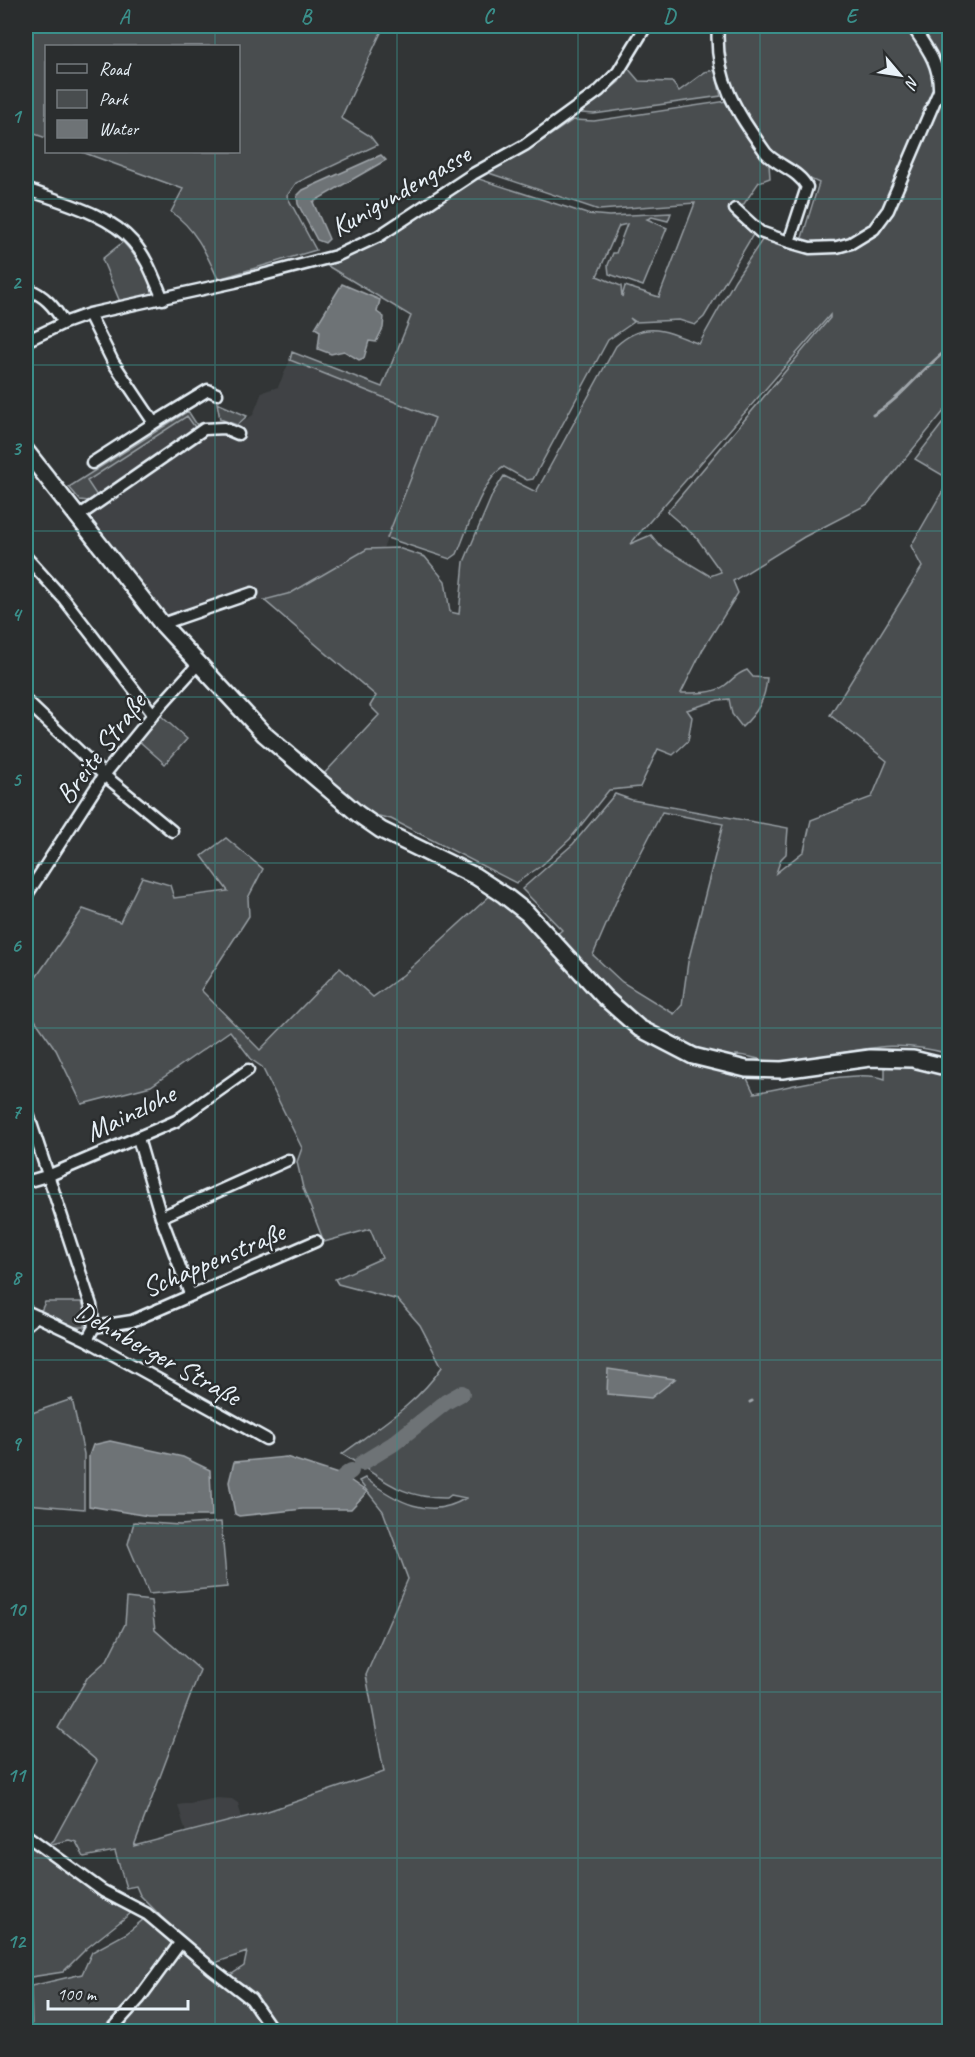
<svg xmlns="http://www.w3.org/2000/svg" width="975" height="2057" font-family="Caveat,sans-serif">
<rect width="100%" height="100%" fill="#323536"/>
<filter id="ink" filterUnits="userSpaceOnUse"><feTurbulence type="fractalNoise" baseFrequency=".0167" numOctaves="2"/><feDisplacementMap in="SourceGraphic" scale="12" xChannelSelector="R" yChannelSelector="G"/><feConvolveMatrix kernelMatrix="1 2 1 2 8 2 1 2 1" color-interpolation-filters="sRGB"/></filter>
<g filter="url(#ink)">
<path fill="#3f4244" d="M290 360 435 418 383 549H367L291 593 255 602 251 591 167 615 89 514 102 504 87 482 187 416 199 428 220 419 237 425 253 415 262 392 278 387Z
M217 1798 232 1799 238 1803 242 1818 186 1833 178 1805Z"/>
<path fill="#494d4f" stroke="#989fa4" stroke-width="1.5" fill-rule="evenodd" d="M26 26H384L341 118 370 136 377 145 296 183 287 196 316 250 218 279C206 253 195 228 171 212L183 189 82 152H238V46H46V138L26 131Z
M724 26H908L936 71V89C917 134 890 233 838 244 827 246 812 242 801 241L819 183C806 177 789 169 778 160 742 128 721 73 724 26Z
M916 26H949V405L868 504 804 537 733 581 738 593 703 649 681 693C694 693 713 694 724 686 734 679 734 675 747 670L753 677 767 678C765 700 758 712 742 727L732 714 729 699 718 700 687 710 692 717 688 741 673 755 658 749 640 787 609 790 570 839 541 866 516 883 391 819 371 814 322 776 379 715 370 706 376 696 264 600 291 593 367 549 398 548 425 557 445 581 450 612 459 614 464 562 493 493 504 476 536 492 616 346C645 319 666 331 699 344L735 280 762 240 814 252 874 232 944 88 940 62ZM830 315V318L667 512 696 537 721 572 710 576 660 546 651 535 630 544Z
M627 67 639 81 672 82 679 91 705 72 715 70 721 96 594 114 580 113 619 82Z
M727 101 743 129 769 164 770 178 759 182 734 218 754 233 704 317 695 325 679 320 636 322 630 318 634 322 608 340 533 479 527 480 504 467C483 478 467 531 457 554L450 559 387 538 435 418 290 360 292 352 382 387 411 316 326 265 387 238 476 178 587 214 609 216 671 213 668 221 652 217 647 219 667 228 643 286 609 274 608 265 613 253H616L627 224 619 226 597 276 621 286 622 297 625 286 659 297 695 203 599 210 486 172 536 145 573 120 594 121Z
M123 242C137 257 147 273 153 292L150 297 120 302 102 259Z
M217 403 247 416 237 425 220 419Z
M188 411 199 428 197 430 187 416 87 481 97 496 89 501 80 500 69 487Z
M949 415V479L915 459Z
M949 480V1054C882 1034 844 1058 781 1062 764 1063 752 1055 736 1055L754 1093C787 1088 856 1068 885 1079V1063L912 1064 949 1073V2031H32L31 1986 82 1974 92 1952 127 1933 144 1919 158 1928 164 1937 251 2001 245 1985 229 1976 244 1966 247 1952 209 1965 140 1895 136 1886 126 1888 115 1851 84 1857 76 1842 69 1840 48 1845 54 1840 97 1761 58 1728 87 1678 107 1660 125 1624 127 1598 151 1601 155 1630 200 1670 134 1846 265 1812 384 1772 366 1675 408 1579 383 1511 359 1481 365 1478C395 1501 430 1521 466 1498L451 1495 447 1498C399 1499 381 1476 342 1454 377 1428 417 1404 442 1367L420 1325 398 1300 338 1284 335 1279 382 1258 370 1229 324 1242 303 1188 297 1162 302 1148 262 1067 252 1060 230 1031 151 1086 82 1104 56 1050 26 1007V992L83 909 120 922 142 877 170 885 174 898 228 891 202 856 226 838 263 869 248 898 249 916 201 990 260 1050 340 968 373 997 403 975 493 893 547 943 562 930 522 889 573 844 615 794 632 800 788 828 786 854 781 859 776 873 804 851 811 820 872 797 887 761 830 715 922 567 911 546ZM662 812 723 824 688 962 682 1005 674 1014 622 982 593 955 618 897Z
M160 715 187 739 165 764 139 741Z
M45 1302H82L86 1314 85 1327H74L41 1311Z
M72 1399 84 1454V1509L26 1504V1415Z
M134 1522 180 1525 221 1522 227 1587 149 1594 128 1544Z
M26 1841 99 1896 131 1913 87 1948 63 1972 31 1977 28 1985 30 2032 26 2031Z"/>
<path fill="#6e7376" stroke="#9fa5aa" stroke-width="1.5" d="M381 155 386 160 313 202 329 239 325 243 317 240 298 204 297 196 303 190Z
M342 284 380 300 377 312 384 317 383 328 376 342 369 341 364 358 359 360 344 351 331 354 318 349 320 331 315 328Z
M608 1369 675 1379 651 1398 607 1394Z
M110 1441 183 1457 210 1470 212 1516H148L89 1506V1456L93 1445Z
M286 1457 344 1476 367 1492 351 1509H303L239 1516 235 1514 229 1482 234 1462Z"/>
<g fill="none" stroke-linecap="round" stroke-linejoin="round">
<path stroke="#9fa5aa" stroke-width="3" d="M873 415C903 398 921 368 950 348
M750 1402 752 1401"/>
<path stroke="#6e7376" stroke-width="16" d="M362 1463 393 1444 446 1402 462 1393
M344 1476 351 1471"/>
<defs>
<path id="street" d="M718 26C714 79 736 111 766 153 778 166 799 171 807 187L789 242
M26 189C60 202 108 213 133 242 148 259 154 279 163 299
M735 209 760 232 789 242 810 248 837 247 851 243 874 229 888 210 939 91C940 64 927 48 912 26
M26 288C44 295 54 306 64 323
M89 314 113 362 154 423 92 463
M26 341 64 323 89 314 235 282 336 256 379 236 473 174 525 145 599 91 618 72 646 26
M154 423 208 390 217 394
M77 517 204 429 224 428 238 434
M26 557 64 599 153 714
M162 624 252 593
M26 701 104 775 172 831
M26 896 104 775 161 705 199 663
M26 1108 91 1305 94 1327 87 1340
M138 1138 161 1217 190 1294
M26 1182 50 1175 176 1121 248 1070
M161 1217 288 1160
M26 1311 87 1340 266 1439
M26 1325 37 1316
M94 1327 132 1321 316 1241
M26 1835 103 1891 147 1914 211 1968 251 1999 274 2032
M109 2032 139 1999 180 1943"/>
<path id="secondary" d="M26 451 162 624 264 734 358 814 381 830 475 876 504 895 527 913 604 997 639 1028 693 1056 746 1069 782 1070 870 1058 913 1059 950 1068"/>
</defs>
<use href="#street" stroke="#e8f1f8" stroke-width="15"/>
<use href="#secondary" stroke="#e8f1f8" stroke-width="20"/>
<use href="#street" stroke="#2a2d2e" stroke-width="10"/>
<use href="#secondary" stroke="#2a2d2e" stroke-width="15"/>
</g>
</g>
<path fill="none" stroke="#3a8f8a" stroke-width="1.5" stroke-opacity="0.55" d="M215 26V46M397 26V2032M578 26V2032M760 26V2032M215 152V2032M26 199H950M26 365H950M26 531H950M26 697H950M26 863H950M26 1028H950M26 1194H950M26 1360H950M26 1526H950M26 1692H950M26 1858H950"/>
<g text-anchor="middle" stroke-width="5" stroke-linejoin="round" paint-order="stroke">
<g font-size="28" fill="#e8f1f8" stroke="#2a2d2e">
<text transform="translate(400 190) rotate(-30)" y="10">Kunigundengasse</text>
<text transform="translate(100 748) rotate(-53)" y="10">Breite Straße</text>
<text transform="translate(130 1112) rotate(-26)" y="10">Mainzlohe</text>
<text transform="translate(213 1259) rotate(-23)" y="10">Schappenstraße</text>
<text transform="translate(158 1353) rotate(29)" y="10">Dehnberger Straße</text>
</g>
</g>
<rect width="975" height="2057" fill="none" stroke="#2a2d2e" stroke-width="66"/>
<rect x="45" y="45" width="195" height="108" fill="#2a2d2e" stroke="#767b7f" stroke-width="1.5"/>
<rect x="57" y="64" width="30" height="9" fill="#2a2d2e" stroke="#767b7f" stroke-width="1.5"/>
<text x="99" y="75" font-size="18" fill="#e8f1f8">Road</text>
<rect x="57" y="90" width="30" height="18" fill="#494d4f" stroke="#767b7f" stroke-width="1.5"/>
<text x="99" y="105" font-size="18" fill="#e8f1f8">Park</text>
<rect x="57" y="120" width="30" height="18" fill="#6e7376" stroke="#767b7f" stroke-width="1.5"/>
<text x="99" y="135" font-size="18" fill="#e8f1f8">Water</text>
<g transform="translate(900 75) rotate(119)" stroke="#2a2d2e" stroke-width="4.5" paint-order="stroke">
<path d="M0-4.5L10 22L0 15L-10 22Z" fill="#e8f1f8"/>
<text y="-9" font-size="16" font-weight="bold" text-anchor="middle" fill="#e8f1f8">N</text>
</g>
<path d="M48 2000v9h140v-9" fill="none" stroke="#e8f1f8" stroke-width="3"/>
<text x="57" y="2000" font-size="18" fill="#e8f1f8" stroke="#2a2d2e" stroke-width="4.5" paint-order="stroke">100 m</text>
<rect x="33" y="33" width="909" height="1991" fill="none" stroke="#3a8f8a" stroke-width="2"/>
<g font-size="20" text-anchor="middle" font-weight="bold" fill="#3a8f8a">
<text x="124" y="23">A</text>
<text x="306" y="23">B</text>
<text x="488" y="23">C</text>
<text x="669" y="23">D</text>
<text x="851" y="23">E</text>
<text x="16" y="123">1</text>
<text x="16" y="289">2</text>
<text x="16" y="455">3</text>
<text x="16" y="621">4</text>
<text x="16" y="786">5</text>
<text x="16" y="952">6</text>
<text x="16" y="1118">7</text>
<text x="16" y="1284">8</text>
<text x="16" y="1450">9</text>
<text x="16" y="1616">10</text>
<text x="16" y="1782">11</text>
<text x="16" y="1948">12</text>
</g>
</svg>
